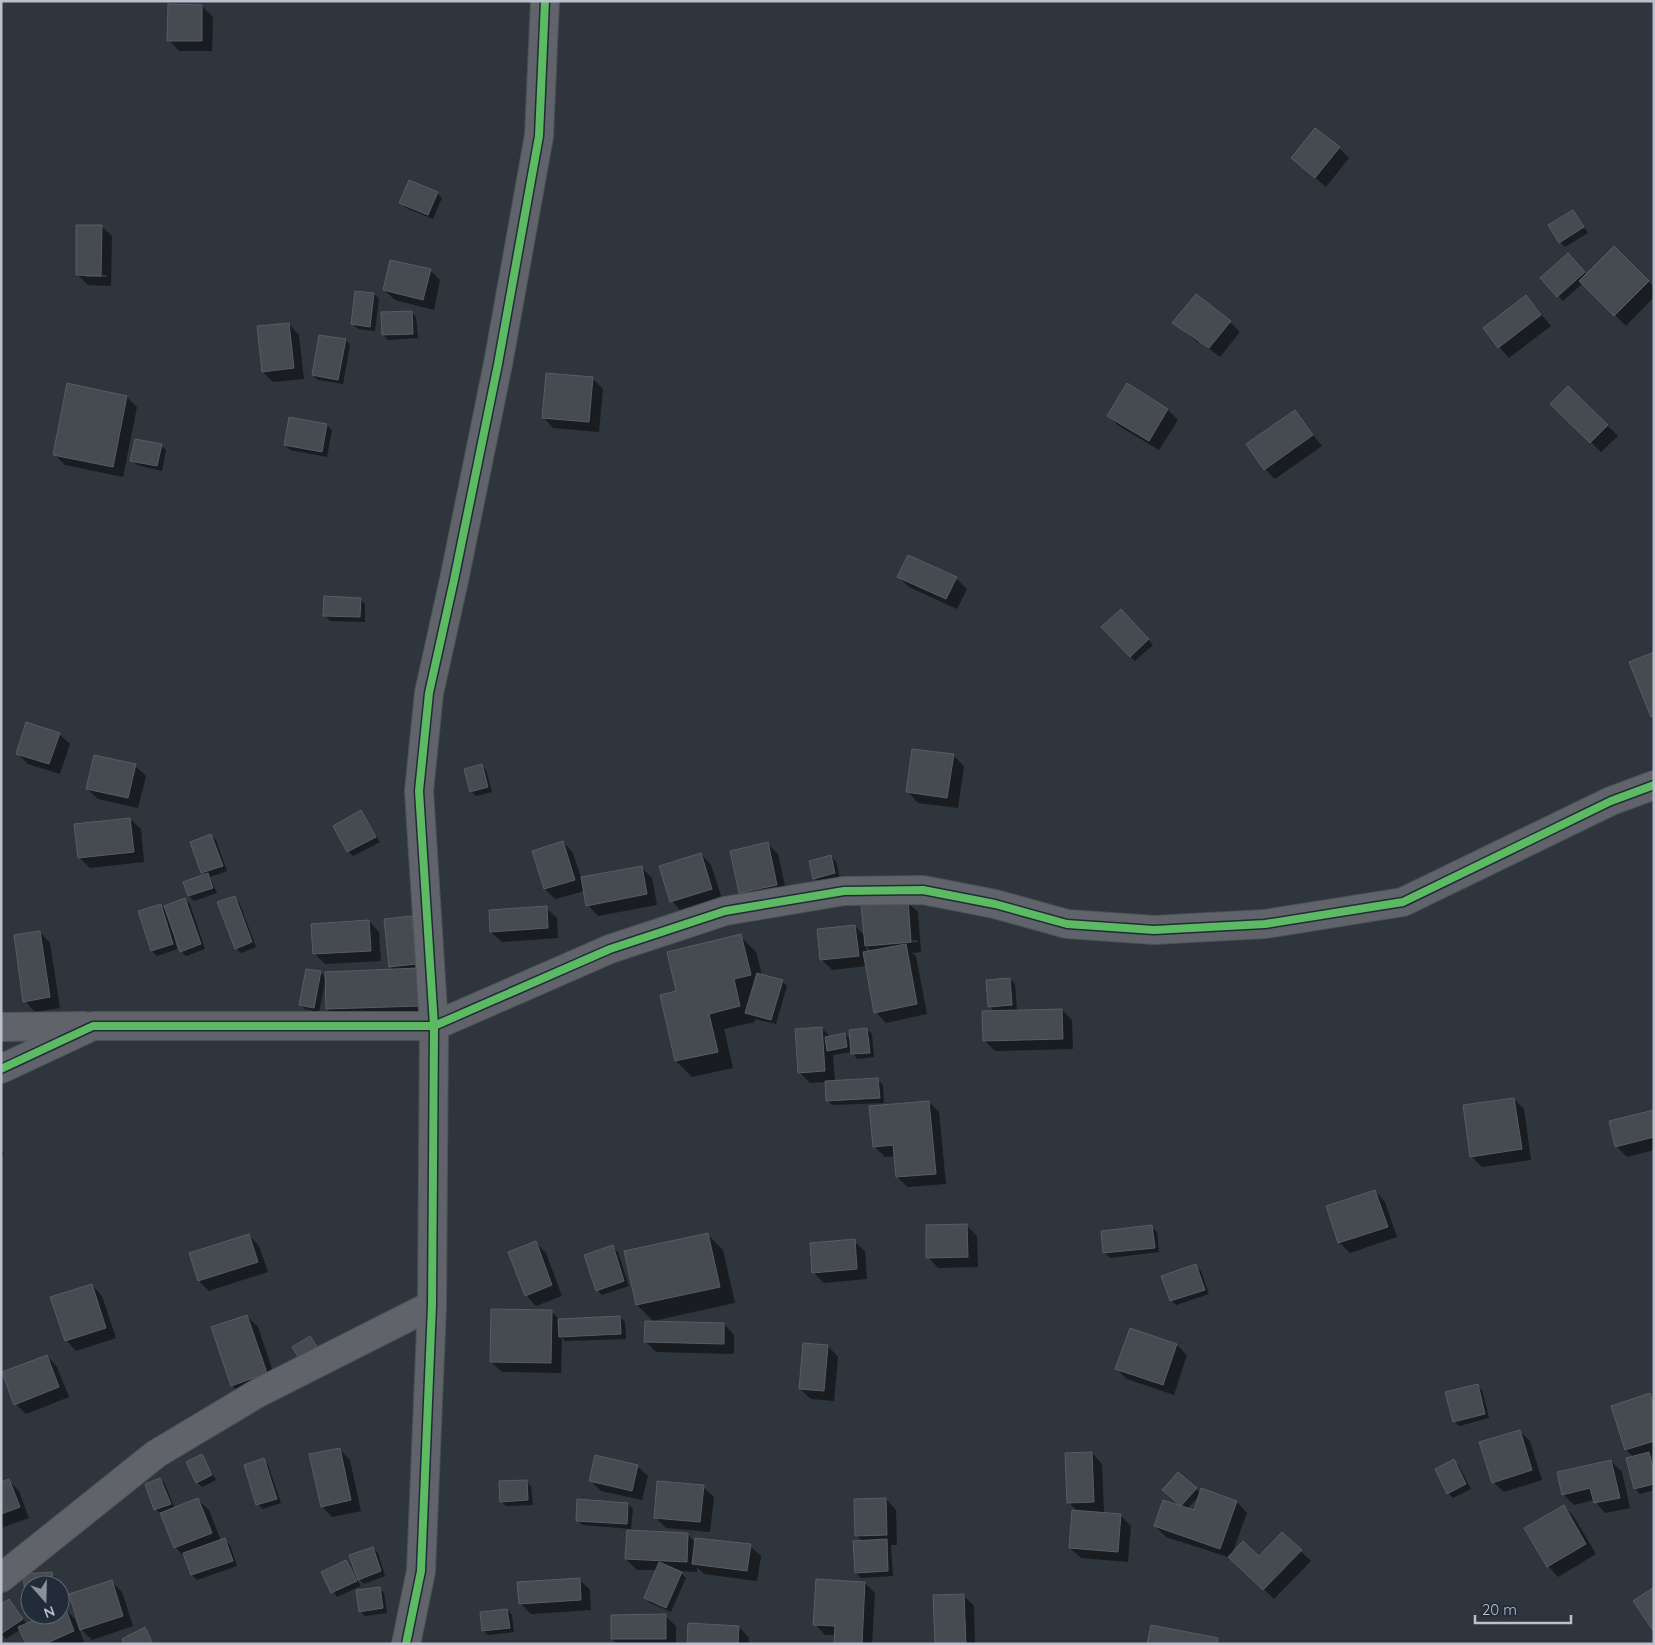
<svg xmlns="http://www.w3.org/2000/svg" width="1655" height="1645" font-family="Quicksand,sans-serif">
<rect width="100%" height="100%" fill="#2f353d"/>
<path fill="#0007" fill-rule="evenodd" d="M202 6 213 17 212 51H179L169 40Z
M1339 148 1349 158 1326 187 1292 158Z
M437 193 442 198 433 219 406 208 401 203Z
M1573 211 1588 233 1565 247 1560 242Z
M101 226 112 236 111 286 88 285 78 275ZM86 274 107 275V277H86Z
M1614 248 1654 287V297L1626 326 1583 283 1563 301 1558 296 1568 255 1587 275Z
M430 270 440 280 434 310 395 300 384 290Z
M374 294 379 299 375 331 358 329 353 324Z
M1526 296 1551 326 1509 358 1499 347Z
M411 312 416 317 418 338 388 340 383 335Z
M1230 322 1240 332 1220 357 1199 341 1198 343 1174 323Z
M289 324 299 335 304 379 273 382 263 372Z
M346 340 350 345 343 384 318 380 313 375Z
M592 378 603 389 599 432 553 428 543 417Z
M1568 388 1618 436 1601 452 1552 404Z
M127 397 137 407 123 477 65 465 54 454Z
M1168 410 1178 420 1159 450 1119 426 1108 415Z
M1295 412 1322 446 1275 479 1265 469Z
M327 425 332 430 327 457 290 450 285 445Z
M161 445 166 450 162 471 137 465 132 460Z
M899 577 956 578 967 589 957 609 909 587Z
M360 599 365 604V622L330 621 325 616Z
M1121 611 1153 645 1135 661 1103 627Z
M59 734 70 744 60 774 28 764 17 753Z
M953 755 964 766 958 808 918 803 908 792Z
M481 765 486 770 492 792 476 796 471 791Z
M135 766 146 776 138 808 98 799 87 789Z
M360 811 380 842 353 856 348 851Z
M130 819 141 829 144 862 90 868 79 857Z
M211 836 216 840 227 871 210 877 217 893 194 901 189 896 205 875 191 843Z
M563 842 573 853 581 878 641 867 652 878 657 905 598 916 588 905 585 891 555 899 545 889Z
M768 844 778 854 787 895 750 903 740 892Z
M701 854 711 865 722 899 682 912 672 901Z
M831 857 836 861 840 878 819 883 814 878Z
M234 897 239 902 256 947 241 953 236 948Z
M185 899 190 904 205 949 186 956 181 951 176 936 174 937 177 949 157 956 152 951 161 905 168 912Z
M907 902 918 912 921 952 912 953 916 956 927 1014 886 1023 876 1012 867 966 832 970 821 959 855 926 865 936ZM917 940 918 942 874 946V944ZM866 946 872 952 867 953Z
M546 908 557 918 558 938 502 942 491 932Z
M411 917 422 928 430 1016 338 1019 327 1009 394 970 390 966Z
M369 921 379 932 381 961 325 964 315 954 312 925Z
M40 932 50 943 60 1008 35 1012 25 1001Z
M740 936 756 952 762 975 782 981 787 986 776 1024 754 1019 755 1022 724 1029 733 1068 692 1077 676 1061 661 996 677 992Z
M321 973 326 978 319 1012 305 1009 300 1004Z
M1010 979 1015 984 1017 1011 1062 1010 1072 1020 1073 1049 995 1051 984 1040 995 1012 990 1006Z
M822 1028 830 1037 845 1034 851 1040 867 1029 872 1034 874 1057 857 1059 852 1052 833 1055 835 1082 878 1080 883 1085 884 1103 832 1105 827 1100 826 1082 810 1083 799 1072Z
M1514 1099 1524 1109 1531 1160 1482 1167 1471 1156Z
M929 1102 939 1112 946 1184 908 1187 897 1177 895 1156 885 1157 874 1146Z
M1654 1112V1150L1627 1157 1616 1146Z
M1 1146 4 1155 1 1156Z
M1375 1191 1385 1202 1397 1237 1350 1253 1339 1242Z
M966 1225 977 1236 978 1267 938 1268 928 1257Z
M1152 1227 1157 1232 1159 1252 1110 1258 1105 1253Z
M707 1234 723 1250 735 1303 653 1321 637 1305 626 1252Z
M249 1235 259 1246 268 1272 209 1291 199 1281Z
M854 1241 865 1251 867 1279 824 1283 813 1272Z
M535 1242 546 1253 562 1296 536 1306 526 1295Z
M613 1247 618 1252 629 1286 602 1295 597 1290Z
M1196 1266 1201 1271 1209 1294 1176 1305 1171 1300Z
M92 1285 102 1296 116 1338 76 1351 66 1340Z
M551 1311 560 1320 620 1317 625 1322 626 1339 565 1341 562 1338 561 1373 502 1372 491 1362Z
M247 1316 258 1327 277 1384 242 1396 232 1385Z
M724 1324 734 1335V1354L656 1352 646 1342Z
M1177 1345 1187 1355 1174 1395 1127 1379 1117 1369Z
M828 1346 838 1357 834 1401 811 1399 800 1389Z
M47 1356 57 1367 69 1397 26 1414 16 1404Z
M1477 1385 1482 1390 1489 1418 1459 1426 1454 1421Z
M1649 1395 1654 1399V1455L1651 1456 1654 1461V1490L1640 1494 1635 1489 1627 1459 1634 1457 1626 1450Z
M1519 1431 1530 1441 1542 1480 1504 1492 1493 1482Z
M340 1450 350 1460 361 1511 332 1517 322 1506Z
M1092 1453 1102 1464 1104 1512 1098 1514 1121 1516 1131 1526 1128 1562 1081 1558 1070 1548 1078 1512 1069 1502Z
M202 1456 216 1480 202 1487 197 1482Z
M263 1460 268 1465 281 1503 263 1509 258 1504Z
M1454 1461 1459 1466 1471 1489 1453 1498 1448 1493Z
M1611 1461 1622 1472 1630 1508 1605 1513 1594 1500 1574 1505 1563 1494Z
M637 1466 648 1476 642 1500 601 1491 590 1480Z
M1178 1473 1201 1493 1202 1490 1237 1502 1247 1513 1232 1554 1259 1558 1282 1534 1311 1561 1274 1599 1231 1558 1166 1537 1155 1526 1184 1508 1169 1495ZM1200 1495 1194 1512 1187 1509Z
M160 1479 165 1484 175 1509 198 1500 209 1510 221 1541 225 1540 230 1545 237 1566 197 1580 192 1575 186 1558 175 1547 161 1514 155 1509Z
M9 1481 19 1491 29 1518 1 1528V1484Z
M526 1481 531 1486 533 1505 506 1506 501 1501Z
M703 1487 714 1497 710 1532 666 1528 655 1517Z
M886 1499 896 1510 897 1545H891L893 1576 861 1578 856 1573 862 1541 856 1535Z
M628 1504 633 1509 631 1529 582 1525 577 1520Z
M1564 1506 1574 1517 1596 1554 1558 1577 1548 1566Z
M687 1534 696 1543 750 1546 761 1556 757 1581 704 1574 697 1567V1572L679 1571 686 1578 671 1612 650 1603 645 1598 657 1570H637L626 1559Z
M373 1548 378 1553 385 1576 364 1584 358 1578Z
M346 1561 361 1586 337 1597 322 1572Z
M52 1574 57 1579 58 1585H30V1598L26 1594 24 1576Z
M579 1579 590 1590 591 1610 531 1614 520 1603Z
M111 1581 122 1592 133 1626 92 1640 81 1629Z
M865 1583 875 1593 872 1644H835L836 1635H825L815 1624Z
M379 1588 384 1593 387 1613 365 1616 360 1611Z
M963 1595 974 1606 975 1644H936Z
M9 1601 27 1624 49 1615H60V1610L64 1608 75 1619 84 1642 80 1644H27L21 1629 6 1639 1 1634V1606Z
M507 1610 512 1615 514 1632 488 1635 483 1630Z
M665 1616 676 1626V1644H617L612 1639Z
M739 1627 749 1638V1644H688Z
M145 1629 154 1644H126Z"/>
<path fill="#464b51" stroke="#585c64" d="M168 4 202 5V41H167Z
M1315 128 1340 147 1315 178 1291 158Z
M409 180 438 192 428 215 399 203Z
M1573 210 1584 227 1559 243 1548 225Z
M76 225H102L101 276 76 275Z
M1614 246 1649 281 1614 316 1579 281Z
M1568 253 1585 272 1557 297 1540 278Z
M390 260 431 269 423 300 383 290Z
M355 291 374 293 370 327 351 324Z
M1196 294 1231 321 1209 348 1172 323Z
M1526 295 1541 315 1498 348 1483 328Z
M412 311 413 334 382 335 381 312Z
M289 323 294 368 262 372 257 326Z
M319 335 346 339 338 380 312 375Z
M546 373 593 377 589 422 542 418Z
M67 383 127 396 113 467 53 455Z
M1127 383 1168 409 1149 441 1107 416Z
M1568 386 1608 425 1590 443 1550 404Z
M1295 410 1313 435 1264 470 1246 444Z
M289 417 327 424 322 452 284 445Z
M135 439 162 444 157 466 130 461Z
M908 555 957 577 946 599 897 577Z
M324 596 361 598 360 617 323 616Z
M1121 609 1149 639 1130 657 1101 627Z
M1654 652V715L1651 717 1629 662Z
M26 722 60 733 49 764 16 754Z
M912 749 954 754 947 798 906 792Z
M94 755 136 764 128 798 86 789Z
M482 764 488 787 470 792 464 769Z
M361 810 376 837 347 852 333 826Z
M130 818 134 852 78 858 74 824Z
M211 834 223 866 201 873 190 842Z
M563 841 575 880 544 889 532 851Z
M768 842 777 885 739 893 730 851Z
M701 853 712 889 670 902 659 866Z
M831 855 835 873 813 879 809 861Z
M642 866 647 894 586 906 581 877Z
M208 873 213 888 188 896 183 882Z
M235 896 252 942 235 949 217 902Z
M185 898 201 944 180 952 164 906Z
M908 900 911 942 865 946 861 905Z
M161 904 173 944 151 951 138 911Z
M547 906 548 928 490 932 489 910Z
M412 916 416 964 389 967 384 919Z
M369 920 371 951 313 954 311 924Z
M855 925 859 956 820 960 817 929Z
M40 931 50 997 23 1002 14 935Z
M741 934 751 975 734 979 740 1006 709 1014 718 1052 675 1061 660 995 676 991 667 952Z
M906 944 917 1004 874 1013 863 952Z
M419 968 420 1006 326 1009 325 972Z
M306 969 321 971 314 1008 299 1005Z
M757 973 783 980 771 1020 745 1013Z
M1010 978 1012 1005 988 1007 986 980Z
M1062 1009 1063 1039 983 1041 982 1011Z
M822 1027 825 1071 798 1073 795 1029Z
M867 1028 870 1053 851 1054 849 1030Z
M845 1033 847 1047 827 1051 825 1037Z
M878 1078 880 1098 826 1101 825 1081Z
M1514 1098 1522 1149 1470 1157 1463 1105Z
M929 1101 936 1174 896 1177 893 1145 873 1147 869 1106Z
M1654 1110V1137L1615 1147 1609 1121Z
M1375 1190 1388 1227 1338 1243 1326 1206Z
M967 1224 968 1257 926 1258V1225Z
M1152 1225 1155 1248 1103 1253 1101 1231Z
M708 1233 720 1287 636 1305 624 1251Z
M249 1234 258 1262 198 1281 189 1253Z
M855 1239 857 1269 812 1273 810 1243Z
M536 1241 552 1285 525 1296 508 1252Z
M613 1245 624 1281 596 1291 584 1255Z
M1196 1264 1205 1290 1170 1301 1161 1276Z
M92 1284 106 1328 65 1341 50 1297Z
M491 1309 552 1310 551 1363 490 1362Z
M247 1315 267 1373 231 1386 211 1327Z
M620 1316 621 1334 559 1337 558 1319Z
M645 1321 724 1323V1344L644 1342Z
M1130 1328 1177 1344 1163 1385 1115 1369Z
M310 1336 326 1360 308 1372 292 1347Z
M803 1343 828 1345 824 1391 799 1389Z
M47 1355 59 1387 14 1405 2 1372Z
M1478 1384 1485 1414 1453 1422 1445 1392Z
M1650 1393 1654 1406V1441L1625 1450 1611 1406Z
M1520 1430 1532 1470 1492 1483 1479 1442Z
M340 1448 351 1500 321 1507 309 1454Z
M1092 1452 1094 1502 1067 1503 1065 1453Z
M1649 1452 1654 1471V1484L1634 1489 1626 1458Z
M202 1454 212 1475 196 1483 186 1462Z
M595 1455 638 1465 632 1491 589 1481Z
M264 1458 277 1499 256 1505 244 1465Z
M1454 1459 1466 1484 1447 1494 1435 1469Z
M1611 1460 1620 1498 1594 1503 1590 1488 1562 1495 1557 1472Z
M1178 1472 1197 1488 1181 1506 1162 1490Z
M160 1478 171 1504 154 1510 145 1484Z
M9 1479 20 1507 1 1514V1482Z
M527 1480 528 1500 500 1502 499 1481Z
M657 1481 704 1485 700 1522 654 1518Z
M1201 1488 1237 1501 1220 1549 1154 1526 1163 1500 1194 1510Z
M198 1498 212 1533 174 1548 160 1513Z
M886 1498 887 1535 855 1536 854 1499Z
M577 1499 628 1503 627 1524 576 1521Z
M1564 1505 1586 1544 1547 1567 1524 1528Z
M1072 1510 1121 1514 1118 1552 1069 1548Z
M627 1530 688 1533 687 1562 625 1559Z
M1282 1532 1302 1550 1263 1590 1228 1557 1243 1541 1259 1556Z
M225 1538 233 1561 191 1575 183 1553Z
M695 1538 751 1544 747 1571 692 1564Z
M887 1539 888 1571 855 1573 853 1541Z
M373 1547 381 1571 358 1580 349 1555Z
M346 1560 357 1581 331 1593 321 1572Z
M659 1562 682 1572 666 1608 644 1598Z
M52 1572 54 1585H30V1594L25 1595 23 1574Z
M580 1578 581 1600 519 1604 517 1582Z
M816 1579 865 1582 862 1644H834L835 1626 813 1625Z
M112 1580 123 1616 80 1630 69 1594Z
M380 1587 383 1608 359 1612 356 1590Z
M1654 1587V1632L1633 1601Z
M964 1594 966 1644H935L933 1595Z
M9 1599 23 1619 1 1634V1604Z
M65 1607 74 1631 45 1644H26L18 1627 46 1615H60V1609Z
M507 1609 510 1628 482 1631 480 1612Z
M666 1614V1639H611V1615Z
M688 1623 739 1626 738 1644H687Z
M1151 1625 1218 1638 1217 1644H1147Z
M145 1627 153 1644H124L122 1639Z"/>
<g fill="none" stroke-linecap="round" stroke-linejoin="round">
<defs>
<path id="minor" d="M1 1027 84 1026
M1 1069 93 1026H434L610 949 725 911 844 891 923 890 995 904 1067 924 1154 930 1265 924 1403 902 1611 801 1654 785
M1 1578 156 1454 258 1393 432 1305
M406 1644 421 1571 432 1305 434 1026 419 791 429 693 454 580 498 364 539 136 545 1"/>
</defs>
<use href="#minor" stroke="#4d5158" stroke-width="30"/>
<use href="#minor" stroke="#60636a" stroke-width="28"/>
<defs>
<path id="cycleway" d="M1 1069 93 1026H434L610 949 725 911 844 891 923 890 995 904 1067 924 1154 930 1265 924 1403 902 1611 801 1654 785
M406 1644 421 1571 432 1305 434 1026 419 791 429 693 454 580 498 364 539 136 545 1"/>
</defs>
<use href="#cycleway" stroke="#222b38" stroke-width="11"/>
<use href="#cycleway" stroke="#5cba63" stroke-width="8"/>
</g>
<rect width="1655" height="1645" fill="none" stroke="#bbc1cc" stroke-width="5"/>
<g transform="translate(45 1600) rotate(160)"><circle r="24" fill="#222b38" stroke="#5f6773"/>
<path d="M0-4L9 19L0 12L-9 19Z" fill="#8a909a"/>
<text y="-8" font-size="14" font-weight="bold" text-anchor="middle" fill="#bbc1cc">N</text>
</g>
<path d="M1475 1615v8h96v-8" fill="none" stroke="#bbc1cc" stroke-width="2.5"/>
<text x="1482" y="1615" font-size="15" fill="#bbc1cc" stroke="#222b38" stroke-width="4" paint-order="stroke">20 m</text>
</svg>
